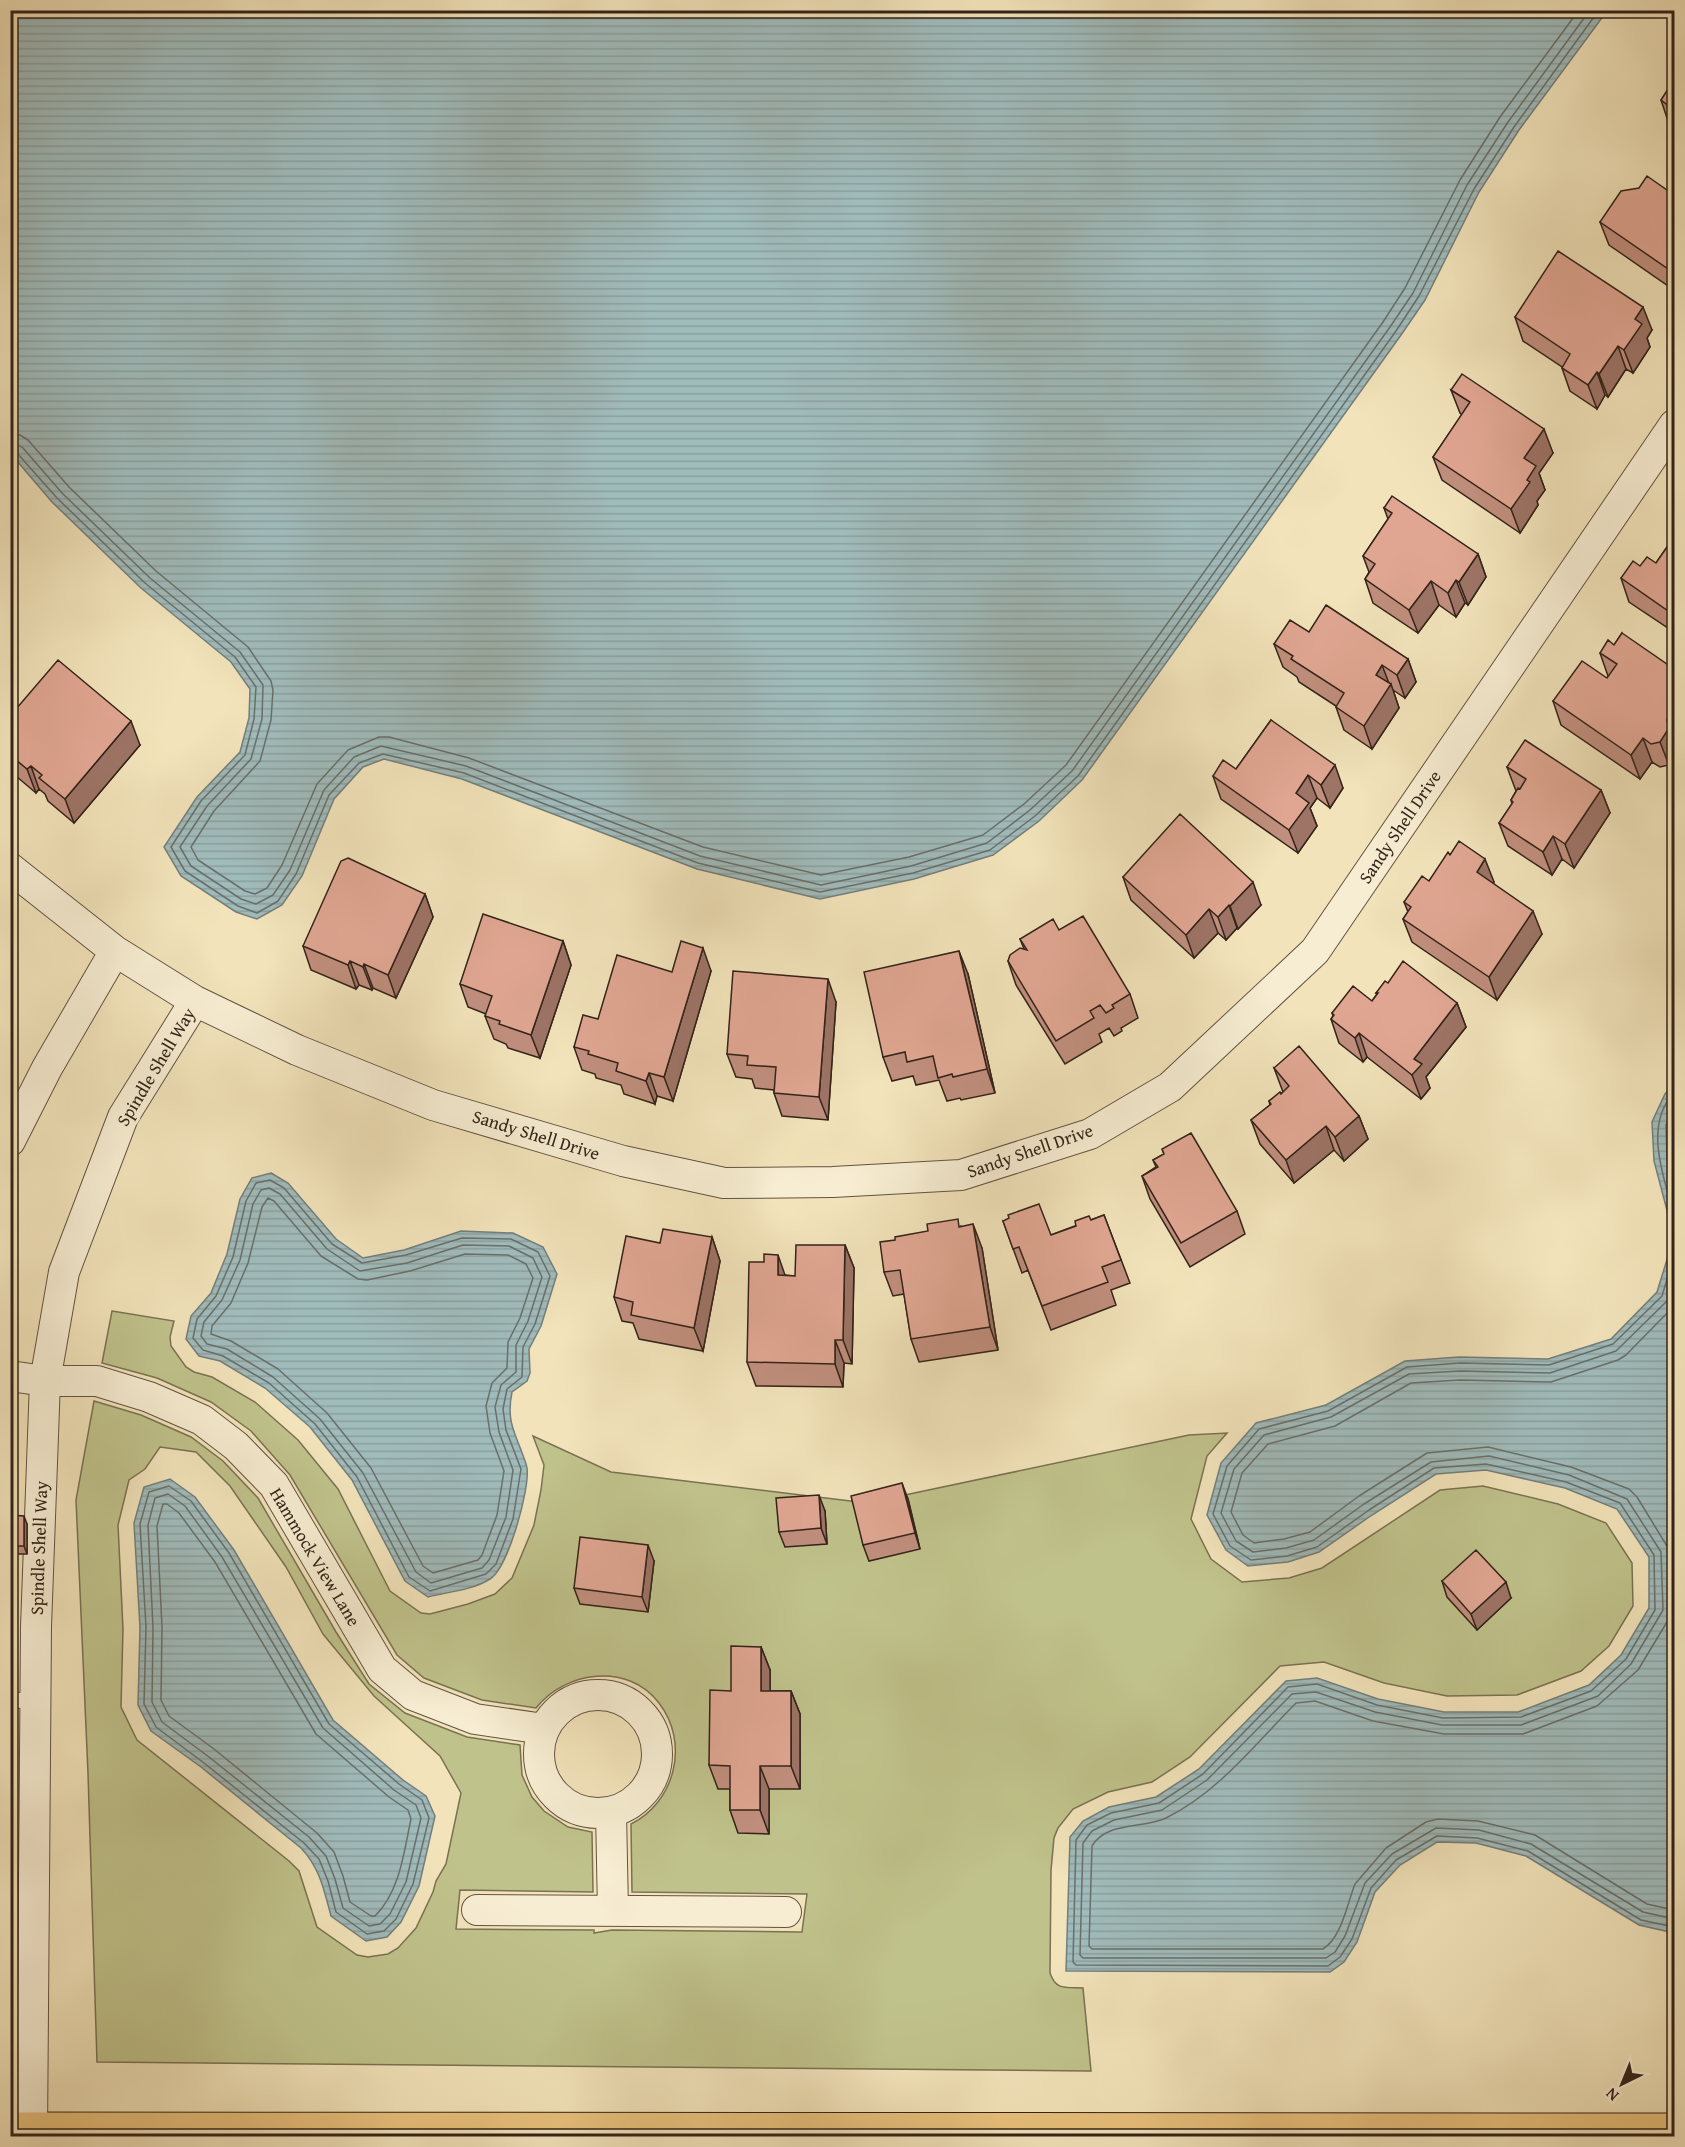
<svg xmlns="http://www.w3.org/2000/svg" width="1685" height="2147" font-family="'Gentium Book Plus',serif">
<defs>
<pattern id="water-rules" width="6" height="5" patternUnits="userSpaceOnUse" patternTransform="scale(1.5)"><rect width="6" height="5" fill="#a0bbbb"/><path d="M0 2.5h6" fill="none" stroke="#8aa0a0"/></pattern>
</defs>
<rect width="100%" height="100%" fill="#f2e3ba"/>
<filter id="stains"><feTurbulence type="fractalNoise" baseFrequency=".00333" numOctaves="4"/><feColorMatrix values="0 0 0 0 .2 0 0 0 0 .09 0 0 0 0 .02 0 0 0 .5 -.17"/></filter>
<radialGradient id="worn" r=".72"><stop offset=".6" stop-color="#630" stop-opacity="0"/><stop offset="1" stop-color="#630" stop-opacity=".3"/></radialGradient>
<path fill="#c0c28b" stroke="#7a7252" stroke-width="1.5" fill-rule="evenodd" d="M112 1311 174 1321 170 1337 171 1346 186 1367 194 1372 212 1377 255 1402 298 1440 338 1489 390 1591 421 1613 430 1614 468 1604 495 1594 512 1578 534 1525 541 1490 544 1465 533 1436 611 1472 867 1503 1189 1435 1227 1433 1207 1456 1191 1519 1211 1559 1242 1582 1289 1578 1322 1568 1440 1490 1483 1486 1558 1504 1606 1523 1632 1563 1633 1606 1609 1646 1581 1671 1517 1695 1447 1696 1384 1683 1324 1662 1280 1666 1190 1757 1152 1782 1108 1792 1073 1809 1058 1828 1054 1838 1051 1870 1050 1973C1056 1991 1066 1987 1083 1988L1091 2071 97 2062 88 1773 76 1500 94 1401 141 1415 191 1437 223 1461 258 1498 336 1632 369 1684 405 1713 467 1737 520 1745 522 1775 532 1797 544 1811 568 1827 592 1832 593 1892 460 1890 456 1929 594 1930V1933L612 1930 802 1932 807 1894 632 1892 631 1824C675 1802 690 1743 659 1703 628 1662 565 1671 536 1708L482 1700 424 1678 397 1655 290 1475 251 1431 211 1402 157 1378 102 1363ZM160 1447 196 1452 230 1486 286 1567 323 1634 374 1696 440 1756 461 1793 446 1864 436 1881 433 1892 416 1928 398 1948 388 1954 368 1957 357 1955 317 1927 299 1871 289 1861 137 1740 121 1707 123 1629 118 1525 129 1480 145 1469Z"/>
<path fill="url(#water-rules)" stroke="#747e7a" stroke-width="1.5" d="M10 11 11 10 1607 11 1519 130 1479 192 1425 300 1401 335 1082 780 1039 821 993 855 914 879 820 899 697 869 462 779 384 759 363 767 334 799 302 876 282 905 257 919 236 912 181 876 164 847 197 797 240 752 249 718 250 689 231 662 141 588 52 502 11 454Z
M1674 1084V1933L1639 1925 1526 1856 1476 1843 1437 1842 1400 1865 1375 1892 1357 1942 1344 1962 1330 1972 1066 1971 1070 1837 1083 1821 1109 1807 1156 1797 1199 1769 1286 1681 1317 1678 1378 1699 1444 1712H1518L1589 1685 1621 1655 1649 1608V1557L1617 1509 1565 1488 1486 1470 1436 1474 1372 1515 1319 1552 1288 1562 1248 1566 1226 1550 1207 1515 1221 1463 1256 1423 1326 1405 1405 1361 1459 1357 1548 1359 1611 1339 1657 1292 1674 1237 1654 1161 1652 1122 1665 1094Z
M271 1173 288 1183 336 1239 363 1258 404 1250 461 1231 513 1233 543 1247 557 1274 541 1326 529 1349 530 1373 527 1381 512 1392C507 1416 512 1428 521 1450 523 1456 526 1462 527 1468 530 1489 508 1568 490 1579 473 1590 447 1592 428 1597L405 1581 352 1480 310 1427 265 1388 220 1361 199 1356 186 1339 191 1316 211 1293 227 1254 240 1199 252 1178Z
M170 1479 195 1497 234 1550 333 1720 403 1780 426 1796 435 1816 419 1886 401 1922 387 1937 366 1941 331 1916C324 1890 320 1868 301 1848L201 1767 151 1731 138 1705 140 1627 134 1523 144 1487Z"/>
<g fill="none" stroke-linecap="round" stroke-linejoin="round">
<path stroke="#6a6f6a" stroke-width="1.5" d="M10 434 20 435 28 440 69 487 156 571 248 647 271 681 273 690 271 720 260 761 214 811 191 847 198 860 245 891 255 894 267 888 282 865 317 784 348 750 379 737H389L469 758 703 847 821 875 909 857 983 835 1024 804 1066 765 1383 322 1405 288 1460 180 1500 117 1579 10
M10 443 17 444 23 448 62 493 150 578 240 652 263 685 262 719 251 759 207 806 180 847 191 866 241 899 256 904 273 895 290 870 324 790 354 757 381 746 466 766 700 856 821 885 911 866 987 843 1030 810 1072 771 1390 327 1413 293 1467 185 1508 122 1590 10
M10 451 17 453 57 498 145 583 235 657 256 687 254 719 245 755 201 801 171 847 185 871 238 906 257 913 278 901 296 874 329 795 359 763 383 754 464 773 698 863 820 892 913 873 990 850 1035 816 1078 776 1396 331 1419 296 1474 189 1514 127 1599 10
M1674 1093C1643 1125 1664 1178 1674 1215
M1674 1106 1666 1125 1667 1159 1674 1186
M270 1180 284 1188 332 1244 362 1263 406 1255 462 1238 511 1239 538 1252 550 1276 535 1324 523 1347 522 1377 507 1389 503 1409 506 1430 521 1469 513 1519 496 1564 486 1574 430 1591 409 1577 357 1477 315 1424 269 1383 223 1356 203 1350 193 1338 197 1319 216 1296 233 1257 246 1201 256 1183Z
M269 1188 280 1194 327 1249 360 1271 407 1263 463 1245 509 1246 533 1258 542 1277 528 1321 516 1345V1372L501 1385 495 1407 499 1432 513 1470 506 1517 489 1560 482 1568 431 1583 416 1572 363 1473 320 1419 273 1377 227 1349 207 1344 201 1336 204 1322 222 1300 240 1260 253 1204 261 1190Z
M268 1198 274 1201 321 1256 358 1279 367 1280 410 1271 465 1254 508 1255 526 1264 533 1278 520 1318 508 1342 507 1368 492 1383 486 1406 490 1433 504 1471 497 1515 482 1555 478 1560 433 1573 423 1566 371 1468 327 1413 278 1369 231 1341 211 1334 212 1326 231 1303 248 1263 262 1207Z
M1674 1256 1662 1296 1613 1344 1549 1365 1460 1363 1407 1367 1328 1411 1259 1429 1227 1466 1213 1514 1230 1546 1251 1560 1287 1556 1317 1547 1369 1510 1434 1468 1486 1464 1566 1482 1620 1503 1654 1555 1655 1610 1626 1659 1591 1691 1521 1717 1443 1718 1377 1705 1317 1684 1288 1687 1203 1774 1159 1803 1111 1813 1087 1825 1076 1840 1073 1962 1076 1965 1328 1966 1340 1957 1352 1939 1371 1888 1396 1860 1437 1836 1477 1838 1528 1851 1641 1920 1674 1927
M1674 1282 1667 1301 1616 1351 1550 1373 1460 1371 1409 1374 1331 1417 1264 1435 1234 1469 1221 1513 1236 1541 1253 1552 1286 1548 1314 1540 1364 1504 1431 1462 1489 1456 1569 1475 1627 1499 1661 1552 1663 1610 1631 1664 1598 1696 1521 1725H1442L1375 1712 1316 1692 1292 1694 1207 1780 1162 1810 1114 1820 1092 1831 1083 1843 1080 1955 1083 1958H1326L1335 1952 1345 1936 1365 1883 1392 1854 1436 1828 1479 1830 1531 1844 1643 1912 1674 1919
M1674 1306 1626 1355 1618 1360 1551 1382 1460 1380 1411 1383 1335 1426 1268 1444 1242 1473 1231 1512 1243 1535 1254 1543 1284 1539 1310 1532 1359 1496 1427 1453 1488 1447 1571 1467 1629 1489 1637 1497 1670 1551 1672 1607 1670 1617 1638 1670 1597 1706 1523 1734H1444L1373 1721 1315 1701 1296 1703C1256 1743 1219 1792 1166 1818 1143 1829 1107 1821 1092 1846L1089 1946 1092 1949H1323C1342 1937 1347 1904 1355 1884L1386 1848 1426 1822 1438 1819 1478 1821 1535 1835 1647 1904 1674 1910
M169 1486 191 1501 229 1553 329 1724 399 1784 422 1800 429 1818 413 1884 396 1919 384 1931 367 1934 336 1912 328 1881 319 1859 304 1843 204 1763 156 1727 144 1704 146 1627 140 1524 149 1492Z
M168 1494 185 1506 222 1557 323 1728 394 1790 416 1805 421 1818 406 1882 390 1914 380 1924 369 1926 343 1908 335 1879 326 1856 309 1837 209 1757 162 1722 152 1702 153 1627 148 1525 155 1498Z
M163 1504H167L179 1513 215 1562 316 1734 389 1797 408 1810 411 1819C404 1851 400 1892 375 1916H371L350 1902 343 1876 334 1852 317 1833 214 1749 169 1716 161 1700 162 1627 157 1526Z"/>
<defs>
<path id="service" d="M10 1700 35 1701"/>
<path id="minor" d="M10 868 115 951 195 1001 297 1050 433 1105 623 1161 724 1183 833 1182 961 1175 1090 1134 1170 1087 1315 951 1674 425
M10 1141 47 1068 115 951
M10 1376 45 1381H97L149 1397 202 1420 236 1446 274 1485 382 1669 413 1695 475 1719 544 1729
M539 1754a59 59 0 1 1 118 0a59 59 0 1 1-118 0Z
M611 1812 613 1911
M477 1910 786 1912
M32 2136 36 1627 45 1381 64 1272 123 1117 195 1001"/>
<path id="primary" d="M10 2129 1674 2130"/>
</defs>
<use href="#service" stroke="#635341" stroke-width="17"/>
<use href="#minor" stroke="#635341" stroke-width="32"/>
<use href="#primary" stroke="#332319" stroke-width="35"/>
<use href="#service" stroke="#f7edd2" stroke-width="15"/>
<use href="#minor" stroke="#f7edd2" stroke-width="30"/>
<use href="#primary" stroke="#e9c27d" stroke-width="33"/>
</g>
<path fill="#c18f7e" stroke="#332319" stroke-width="1.5" d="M1674 80V127L1669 124 1661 100Z
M1674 195V290L1609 245 1600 222Z
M1515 317 1652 330 1647 338 1650 347 1633 373 1626 369 1608 397 1605 395 1597 409 1570 391 1562 368V367L1523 341Z
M1451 390 1553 453 1539 473 1545 490 1537 501 1538 505 1520 533 1442 480 1433 457 1462 415 1460 413Z
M1384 508 1478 554 1486 577 1468 605 1465 603 1456 617 1439 605 1418 633 1373 603 1365 579 1369 572 1363 556 1388 519Z
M1674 537V632L1629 602 1621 578 1640 566 1656 563Z
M1622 633 1669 765 1660 767 1652 762 1640 779 1561 725 1553 701 1607 678 1608 676 1600 653 1614 645Z
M1274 644 1408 659 1416 682 1405 698 1393 690 1399 708 1372 749 1344 730 1336 707V706L1299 682 1297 677 1283 667Z
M10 716 140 745 74 823 48 801 45 794 39 789 36 793 10 771Z
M1271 720 1343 788 1330 808 1317 798 1310 808 1317 826 1298 853 1221 799 1213 776 1236 769Z
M1507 767 1601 790 1610 813 1574 868 1562 859 1552 875 1508 846 1499 823 1512 804 1511 800 1516 791Z
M1450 855 1494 882 1493 883 1542 934 1497 1000 1412 942 1403 919 1408 912 1404 902 1429 881Z
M1123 877 1261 905 1238 929 1237 928 1226 940 1218 933 1194 958 1131 900Z
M425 894 433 917 396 998 373 988 372 990 359 985 356 989 311 970 303 946Z
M1059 930 1130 994 1138 1018 1121 1028 1122 1031 1114 1036 1109 1028 1099 1034 1102 1042 1065 1064 1016 985 1008 961 1024 949 1020 939Z
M563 941 571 965 540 1058 508 1048 506 1044 494 1039 485 1016 486 1014 468 1007 460 984Z
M711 971 673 1101 657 1096 655 1104 624 1094 621 1085 596 1078 595 1074 582 1070 574 1047 598 1019 672 972Z
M968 974 995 1093 961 1100 960 1098 947 1101 939 1080 916 1085 913 1076 892 1081 883 1057Z
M1388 983 1457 1003 1466 1027 1426 1077 1430 1088 1421 1099 1367 1057 1363 1062 1339 1043 1331 1019 1333 1016 1332 1013 1372 1001 1377 994 1376 993Z
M836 1002 828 1120 782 1116 774 1093V1090L755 1088 752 1079 736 1077 727 1054Z
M1274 1068 1359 1116 1368 1139 1344 1161 1334 1150 1294 1183 1260 1144 1251 1120 1270 1105 1269 1101 1283 1092Z
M1162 1149 1237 1211 1245 1234 1190 1267 1150 1199 1142 1176 1156 1167 1153 1160 1164 1154Z
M1104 1215 1130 1283 1111 1290 1116 1305 1051 1330 1028 1270 1022 1273 1003 1221 1051 1235Z
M961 1226 982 1248 998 1350 919 1362 911 1339 904 1294 893 1296 884 1272Z
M712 1237 720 1261 703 1351 639 1339 633 1323 622 1321 614 1297 660 1243Z
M845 1245 854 1268 852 1364 844 1363 843 1387 756 1386 747 1362 785 1275 795 1276Z
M908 1499 920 1549 869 1561 863 1545Z
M825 1511 827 1544 785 1547 779 1532Z
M10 1515 27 1524V1554H10Z
M654 1561 648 1612 580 1604 574 1588Z
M1442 1581 1511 1598 1477 1630 1447 1597Z
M761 1647 770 1670V1691H791L800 1714V1789H769V1834L738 1833 730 1810V1789H718L709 1765 731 1691Z"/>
<path fill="#9d7466" stroke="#332319" stroke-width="1.5" d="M1643 307 1652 330 1647 338 1650 347 1633 373 1624 350 1635 319Z
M1618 346 1626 369 1608 397 1599 374Z
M1597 372 1605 395 1597 409 1588 385Z
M1544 429 1553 453 1539 473 1545 490 1537 501 1538 505 1520 533 1511 509 1527 480 1524 458Z
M1478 554 1486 577 1468 605 1459 582Z
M1456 580 1465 603 1456 617 1448 593Z
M1431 581 1439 605 1418 633 1409 610Z
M1408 659 1416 682 1405 698 1397 675Z
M1382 665 1390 686 1391 684 1399 708 1372 749 1364 726 1376 675Z
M1674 709V756L1669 765 1660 742 1667 720Z
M131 721 140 745 74 823 65 799Z
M1643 738 1652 762 1640 779 1631 755Z
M1335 765 1343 788 1330 808 1321 785Z
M31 766 39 789 36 793 27 769Z
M1308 775 1317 798 1310 808 1317 826 1298 853 1289 830 1296 793Z
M1601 790 1610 813 1574 868 1565 844Z
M1553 836 1562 859 1552 875 1543 852Z
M1485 859 1494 882 1485 896 1477 872Z
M1253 882 1261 905 1238 929 1230 906Z
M425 894 433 917 396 998 388 975Z
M1229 905 1237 928 1226 940 1218 917Z
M1209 909 1218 933 1194 958 1186 935Z
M1533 911 1542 934 1497 1000 1489 977Z
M563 941 571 965 540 1058 531 1035Z
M703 948 711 971 673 1101 664 1077Z
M959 951 968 974 995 1093 987 1069Z
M350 961 359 985 356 989 348 965Z
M364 964 373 988 372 990 363 967Z
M828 979 836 1002 828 1120 819 1097Z
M1457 1003 1466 1027 1426 1077 1430 1088 1421 1099 1412 1075 1414 1059Z
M1359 1033 1367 1057 1363 1062 1355 1038Z
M649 1073 657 1096 655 1104 646 1081Z
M1359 1116 1368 1139 1344 1161 1335 1137Z
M1326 1126 1334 1150 1294 1183 1286 1160Z
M973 1224 982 1248 998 1350 990 1327Z
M712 1237 720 1261 703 1351 694 1328Z
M845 1245 854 1268 852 1364 843 1340Z
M778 1255 786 1278 778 1275Z
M835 1340 844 1363 843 1387 835 1364Z
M902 1483 908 1499 920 1549 915 1533Z
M819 1495 825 1511 827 1544 821 1528Z
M24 1516 27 1524V1554L24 1546Z
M648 1545 654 1561 648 1612 642 1597Z
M1506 1582 1511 1598 1477 1630 1471 1614Z
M761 1647 770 1670V1714L761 1691Z
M791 1691 800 1714V1789L791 1766Z
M760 1766 769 1789V1834L760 1810Z"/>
<path fill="#e0a692" stroke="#332319" stroke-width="1.5" d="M1674 80V110L1661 100Z
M1647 176 1674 195V273L1600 222 1621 191 1639 188Z
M1558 251 1643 307 1635 319 1642 324 1624 350 1618 346 1599 374 1597 372 1588 385 1562 368 1570 354 1515 317Z
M1462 374 1544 429 1524 458 1536 466 1527 480 1530 482 1511 509 1433 457 1470 402 1451 390Z
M1392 496 1478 554 1459 582 1456 580 1448 593 1431 581 1409 610 1365 579 1375 564 1363 556 1392 513 1384 508Z
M1674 537V615L1621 578 1633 561 1640 566 1647 557 1656 563Z
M1326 605 1408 659 1397 675 1382 665 1376 675 1391 684 1364 726 1336 707 1344 693 1291 659 1293 656 1274 644 1290 620 1309 632Z
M1622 633 1674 669V709L1667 720 1669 728 1660 742 1651 744 1643 738 1631 755 1553 701 1582 661 1607 678 1617 664 1600 653 1608 640 1614 645Z
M58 660 131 721 65 799 39 778 42 775 31 766 27 769 10 755V716Z
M1271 720 1335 765 1321 785 1308 775 1296 793 1309 803 1289 830 1213 776 1223 760 1236 769Z
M1525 740 1601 790 1565 844 1553 836 1543 852 1499 823 1513 802 1511 800 1518 788 1520 789 1526 779 1507 767Z
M1180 814 1253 882 1230 906 1229 905 1218 917 1209 909 1186 935 1123 877Z
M1459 841 1485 859 1477 872 1533 911 1489 977 1403 919 1411 907 1404 902 1422 876 1429 881 1448 852 1450 855Z
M348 858 425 894 388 975 364 964 363 967 350 961 348 965 303 946 341 861Z
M483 914 563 941 531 1035 499 1024 500 1021 485 1016 492 996 460 984Z
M1083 916 1130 994 1112 1005 1114 1008 1106 1013 1100 1005 1090 1011 1094 1018 1056 1041 1008 961 1010 955 1020 948 1027 950 1020 939 1053 919 1059 930Z
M681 941 703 948 664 1077 649 1073 646 1081 616 1071 618 1063 588 1054 589 1051 574 1047 583 1015 598 1019 617 955 672 972Z
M959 951 987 1069 953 1077 952 1074 938 1078 933 1056 907 1062 905 1052 883 1057 864 972Z
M1403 961 1457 1003 1414 1059 1422 1064 1412 1075 1359 1033 1355 1038 1331 1019 1334 1015 1332 1013 1353 986 1372 1001 1378 993H1376L1385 981 1388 983Z
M733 971 828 979 819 1097 774 1093 776 1067 747 1065 748 1056 727 1054Z
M1299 1046 1359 1116 1335 1137 1326 1126 1286 1160 1251 1120 1271 1104 1269 1101 1280 1092 1281 1094 1289 1086 1274 1068Z
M1191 1133 1237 1211 1181 1243 1142 1176 1158 1167 1153 1160 1164 1154 1162 1149Z
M1039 1204 1051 1235 1076 1226 1075 1221 1089 1216 1091 1220 1104 1215 1121 1260 1102 1267 1108 1282 1042 1306 1019 1247 1013 1249 1003 1221 1009 1218 1008 1215Z
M958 1219 959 1227 973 1224 990 1327 911 1339 900 1270 884 1272 880 1242 895 1240V1237L928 1231 927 1224Z
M663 1229 712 1237 694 1328 631 1315 633 1302 614 1297 626 1236 660 1243Z
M796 1245H845L843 1340H835V1364L747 1362 749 1262H764V1254L778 1255V1275L795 1276Z
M902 1483 915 1533 863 1545 851 1496Z
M819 1495 821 1528 779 1532 776 1498Z
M10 1515 24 1516V1546H10Z
M580 1537 648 1545 642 1597 574 1588Z
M1476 1550 1506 1582 1471 1614 1442 1581Z
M731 1646 761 1647V1691H791V1766H760V1810H730V1766L709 1765 710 1690 731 1691Z"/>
<g text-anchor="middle" stroke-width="6" stroke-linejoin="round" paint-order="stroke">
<g font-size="18" fill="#332319" stroke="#f7edd2">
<text transform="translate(1400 827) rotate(-56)" y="6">Sandy Shell Drive</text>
<text transform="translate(156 1067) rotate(-59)" y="6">Spindle Shell Way</text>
<text transform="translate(536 1135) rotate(17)" y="6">Sandy Shell Drive</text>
<text transform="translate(1030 1151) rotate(-19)" y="6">Sandy Shell Drive</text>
<text transform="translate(39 1548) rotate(-88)" y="6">Spindle Shell Way</text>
<text transform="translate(315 1557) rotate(59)" y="6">Hammock View Lane</text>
</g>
</g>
<rect width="1685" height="2147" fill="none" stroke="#f2e3ba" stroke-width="36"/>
<rect x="12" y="12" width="1661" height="2123" fill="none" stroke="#332319" stroke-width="3"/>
<rect x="18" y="18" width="1649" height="2111" fill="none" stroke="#332319" stroke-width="1.5"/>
<g transform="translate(1622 2084) rotate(223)" stroke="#f7edd2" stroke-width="4.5" paint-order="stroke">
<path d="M0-4.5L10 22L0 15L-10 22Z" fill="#332319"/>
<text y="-9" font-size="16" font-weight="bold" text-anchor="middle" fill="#332319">N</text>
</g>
<rect width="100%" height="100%" filter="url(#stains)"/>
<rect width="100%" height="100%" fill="url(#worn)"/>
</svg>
